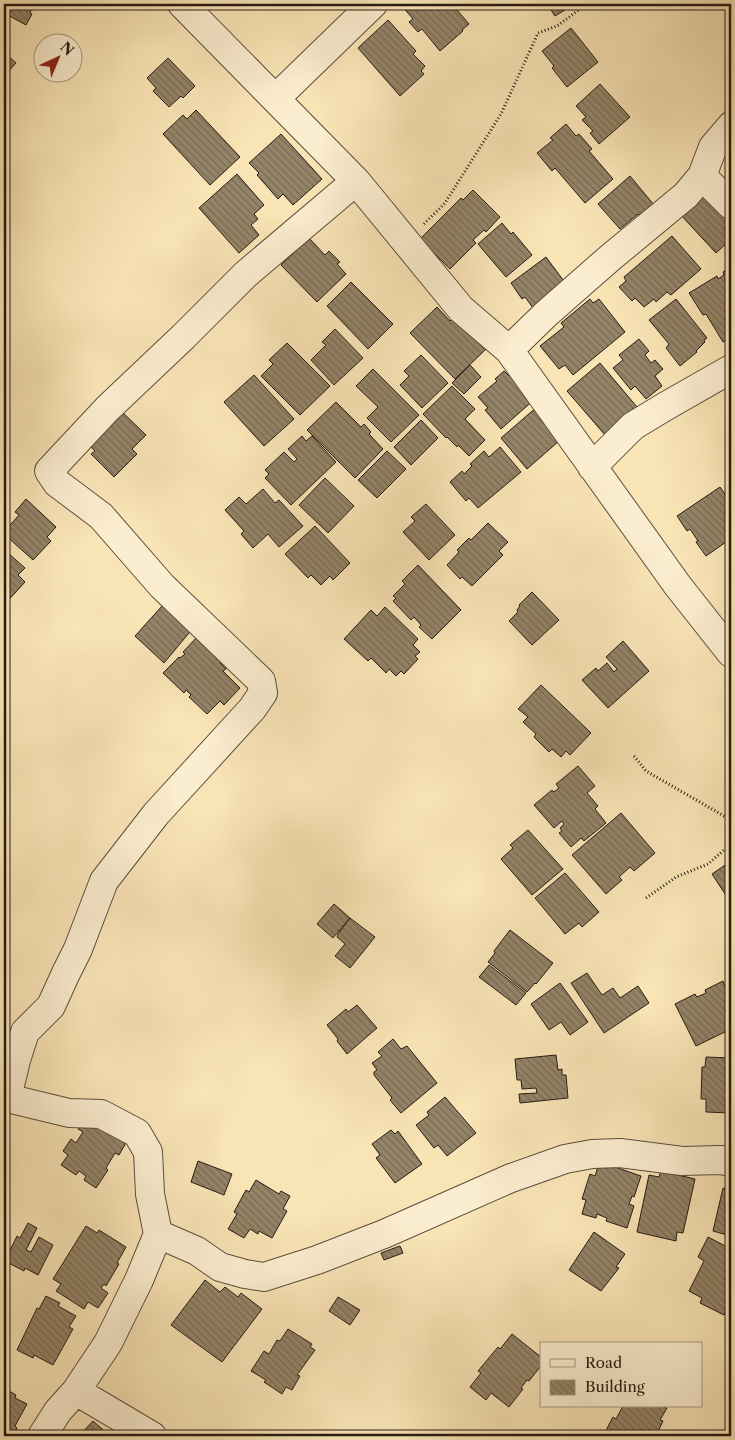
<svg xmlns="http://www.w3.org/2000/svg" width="735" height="1440" font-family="'Libre Caslon Text',serif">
<defs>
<pattern id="building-back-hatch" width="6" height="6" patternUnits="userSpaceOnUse" patternTransform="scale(1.25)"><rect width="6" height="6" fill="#948468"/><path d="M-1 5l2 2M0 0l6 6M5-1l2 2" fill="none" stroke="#796b54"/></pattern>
</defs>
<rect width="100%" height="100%" fill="#f9e4b5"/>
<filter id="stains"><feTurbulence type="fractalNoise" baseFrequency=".004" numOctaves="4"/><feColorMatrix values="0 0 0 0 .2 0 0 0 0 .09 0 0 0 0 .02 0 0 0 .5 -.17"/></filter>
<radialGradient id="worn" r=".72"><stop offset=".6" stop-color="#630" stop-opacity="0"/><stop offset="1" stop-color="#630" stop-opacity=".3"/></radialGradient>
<path fill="url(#building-back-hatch)" stroke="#261b14" d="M4 4H40L38 6 35 4 30 12 32 14 26 25 4 13Z
M404 4H445L447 6 452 4 469 24 462 30 463 31 440 51 422 29 418 32 409 22 413 19 402 6Z
M547 4H575L555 16Z
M388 20 416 51 413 54 425 66 421 71 424 74 400 96 358 48Z
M571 28 598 62 567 87 552 68 554 66 542 51Z
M4 52 16 63 4 76Z
M168 58 195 86 183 98 181 96 169 107 153 91 156 88 147 78Z
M600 84 630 117 599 144 590 133 593 131 582 120 586 117 576 106Z
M196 110 240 157 210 185 163 134 183 115 187 119Z
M566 124 576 136 579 134 592 149 589 151 613 179 585 203 555 168 552 171 537 153 553 140 550 138Z
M281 134 322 179 293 205 283 194 278 199 257 175 259 173 249 163Z
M237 174 264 205 254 214 258 219 251 225 259 235 239 253 199 208Z
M630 176 654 205 640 216 638 214 620 229 598 204Z
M708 186 731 211V239L716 253 679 213Z
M473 190 500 217 486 232 484 230 473 240 476 243 450 269 420 239 461 198 463 200Z
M502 223 511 234 513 232 532 255 506 277 478 244Z
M672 236 701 269 671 295 667 292 656 302 654 299 644 307 635 298 632 301 619 287 626 281 624 277Z
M309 238 325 255 329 251 340 262 337 264 346 274 317 302 281 265Z
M546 257 569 288 536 312 525 297 522 299 511 283Z
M731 266V337L723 342 706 314 703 315 689 293 717 276 718 279 724 275 723 272Z
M351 282 393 324 368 349 327 306Z
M590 299 593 303 599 299 625 332 573 375 565 365 559 369 540 346 564 327 561 323Z
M676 299 707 338 704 340 705 342 696 351 697 352 680 366 666 348 669 344 649 320Z
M437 307 450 321 454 317 486 349 455 379 410 333Z
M335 329 363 358 334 385 311 360 326 345 322 342Z
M639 339 649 351 645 355 651 363 655 360 663 369 655 376 662 386 646 399 635 386 631 390 613 368 623 360 619 355Z
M287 343 330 386 300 415 261 376 273 364 269 360Z
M421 355 448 383 422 408 400 385 409 376 404 371Z
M600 363 637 407 605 435 567 391Z
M470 365 481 377 464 394 452 383Z
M373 369 419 415 391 442 367 418 378 407 356 386Z
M504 371 509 376 512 373 536 398 501 429 485 410 488 408 478 397 497 381 495 379Z
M254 375 294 419 264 446 224 402Z
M452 386 475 409 465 419 485 440 469 456 458 445 457 447 447 437 446 438 423 414Z
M336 402 361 427 364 424 371 432 369 434 383 449 355 478 307 430Z
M538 406 559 441 527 469 501 438Z
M119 409 146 435 132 449 137 454 114 477 91 454 95 451 86 442Z
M421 420 438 438 411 465 394 447Z
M302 436 306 441 312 436 336 462 291 505 265 478 269 474 265 470 284 452 294 462 297 459 288 449Z
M500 447 521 472 478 508 469 498 466 501 450 482 462 471 464 474 472 466 470 464 484 451 489 457Z
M387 451 406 469 377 498 358 480Z
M325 478 354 506 328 533 299 505Z
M720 487 731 503V543L729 540 706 556 696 542 698 541 690 529 687 531 677 516Z
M263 489 275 503 279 500 303 526 279 547 268 534 253 548 241 534 244 531 225 510 239 497 246 504Z
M26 499 56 527 47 537 51 541 33 560 4 534V532L19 515 15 512Z
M426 504 455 535 429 560 403 532 415 521 411 517Z
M488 523 508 542 499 551 503 555 472 586 462 577 460 579 447 565 459 552 457 550 469 538 471 540Z
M315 526 350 563 333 580 330 576 321 585 311 575 308 578 285 554Z
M8 553 25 568 18 575 25 582 4 605V558Z
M418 565 461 610 432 639 419 627 421 625 414 617 411 620 393 601 396 598 393 596 405 584 402 581Z
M532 592 559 620 532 645 509 621 518 612 517 610 520 606 519 605Z
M163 605 194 627 164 663 135 636Z
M385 607 418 639 413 645 420 652 415 656 418 659 404 674 401 671 396 676 389 669 386 673 371 658 368 661 344 639 371 610 377 616Z
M198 636 226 657 220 663 226 669 223 671 240 688 224 705 220 701 207 714 189 697 191 695 186 690 184 693 163 673 179 657 180 658 185 654 183 652Z
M623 641 649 671 608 708 582 680 596 668 598 671 607 663 614 672 617 669 606 657Z
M541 685 591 733 570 755 566 751 561 757 552 749 549 752 534 737 536 734 523 722 528 717 518 709Z
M578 766 595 786 587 793 598 806 595 809 606 823 584 841 581 838 571 847 559 833 562 831 560 828 564 824 562 821 554 828 534 805 552 790 554 792 559 788 556 784Z
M621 813 655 853 634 871 630 867 619 877 622 880 606 894 572 855Z
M528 830 563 869 532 895 501 859 513 848 510 845Z
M731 861V903L712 874Z
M565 873 599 912 582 927 579 923 565 934 535 898Z
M334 904 350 918 333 938 317 924Z
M350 918 375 937 350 968 335 956 345 944 337 937 338 934Z
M510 930 553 963 536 984 535 983 527 992 488 962 495 953 494 951Z
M489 965 526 993 516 1005 479 977Z
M587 973 602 995 613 988 620 998 638 986 649 1003 604 1033 571 983Z
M723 981 725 986 731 983V1029L696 1046 675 1004 695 994 697 997 706 993 705 990Z
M560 983 588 1022 570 1035 561 1022 549 1030 531 1004Z
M357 1005 377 1028 347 1054 337 1041 338 1039 327 1025 346 1009 348 1012Z
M393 1039 401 1049 407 1046 437 1083 401 1113 390 1100 392 1098 374 1075V1072L377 1070 372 1063 382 1056 378 1052Z
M556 1055 558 1070 562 1069V1075H566L568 1098 520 1103 519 1094 537 1093 536 1088 522 1089 521 1080H517L515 1059Z
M706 1057 731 1058V1113L706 1112V1099H701L702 1067H705Z
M445 1097 476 1133 447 1156 438 1145 434 1148 416 1125 429 1115 427 1112Z
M87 1115 127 1141 119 1155 115 1153 106 1168 108 1170 96 1188 84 1180 86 1176 79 1171 76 1175 61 1165 68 1155 63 1151 71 1139 76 1143 83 1132 78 1129Z
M391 1130 395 1134 398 1131 422 1164 395 1183 376 1158 380 1155 372 1144Z
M600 1160 616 1165 615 1167 641 1176 634 1197 632 1196 629 1204 634 1206 627 1228 606 1221 607 1218 597 1214 596 1218 582 1214 586 1200 582 1199 590 1174 595 1176Z
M198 1161 232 1174 224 1195 191 1182Z
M661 1171 695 1179 683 1233 677 1232 676 1241 637 1232 649 1175 659 1177Z
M730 1172 731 1173V1238L727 1237V1235L713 1231 723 1188 725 1189Z
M256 1180 279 1194 281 1191 290 1196 283 1209 287 1211 272 1238 259 1231 258 1234 250 1229 244 1238 228 1229 237 1214 234 1212 246 1190 249 1192Z
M4 1193 10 1196 4 1207Z
M28 1223 37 1228 26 1250 31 1252 39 1237 53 1245 38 1275 25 1268 24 1271 5 1261 17 1236 20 1238Z
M86 1226 97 1233 99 1230 126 1247 117 1263 119 1264 106 1286 104 1284 101 1288 108 1293 98 1308 88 1302 84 1309 56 1291 61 1284 53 1279Z
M594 1232 625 1254 616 1267 619 1268 601 1291 569 1270Z
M708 1237 731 1249V1300L724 1315 700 1303 702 1298 689 1291 704 1261 698 1257Z
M400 1246 403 1253 384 1260 381 1253Z
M205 1280 220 1292 225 1287 238 1297 241 1293 262 1309 222 1362 171 1325Z
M46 1296 60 1303 58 1306 76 1316 69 1327 73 1329 53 1365 34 1355 33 1358 17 1350 37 1308 39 1309Z
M338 1297 360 1310 350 1325 329 1311Z
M288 1329 312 1344 310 1347 315 1350 297 1375 300 1376 292 1390 286 1387 282 1394 264 1382 266 1380 251 1371 264 1351 269 1354 277 1340 280 1341Z
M512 1334 541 1357V1366L529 1381 527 1380 521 1388 523 1389 509 1407 491 1393 486 1400 470 1387 481 1373 478 1371 498 1347 500 1349Z
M4 1388 16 1395 15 1398 27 1404 15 1426 17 1428 12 1436H4Z
M623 1406H663L667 1408 660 1420 663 1421 656 1436 653 1434 652 1436H603L613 1417 616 1419Z
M93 1421 109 1435 112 1431 117 1436H79Z"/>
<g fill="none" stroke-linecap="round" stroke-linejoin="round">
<defs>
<path id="minor" d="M182 4 356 181 461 309 509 350 678 586 731 653
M276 98 373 4
M702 176 731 205
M509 350 546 314 611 257 686 195 702 176 713 147 731 126
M592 467 633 426 666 406 731 369
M158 1234 150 1194 148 1152 137 1133 101 1114 69 1113 7 1098 16 1060 25 1032 51 1006 66 973 78 949 104 881 156 814 252 709 263 693 261 681 162 586 101 516 57 483 49 471 107 409 183 337 246 274 356 181
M76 1391 152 1436
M42 1436 58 1411 76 1391 108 1343 139 1280 158 1234 197 1251 220 1267 245 1274 264 1277 317 1260 384 1234 511 1178 565 1159 592 1154 620 1153 682 1161 721 1160 731 1162"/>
</defs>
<use href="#minor" stroke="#5b4d3c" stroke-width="30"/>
<path stroke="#261b14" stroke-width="3" stroke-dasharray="1 2.5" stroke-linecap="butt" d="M424 224 445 203 501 114 538 33 557 26 587 4
M634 756 646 771 731 820
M646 898 676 877 708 864 731 844"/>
<use href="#minor" stroke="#fbedcf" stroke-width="28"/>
</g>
<rect width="735" height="1440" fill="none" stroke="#f9e4b5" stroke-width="20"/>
<rect x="5" y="5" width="725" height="1430" fill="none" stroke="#261b14" stroke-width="2.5"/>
<rect x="10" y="10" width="715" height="1420" fill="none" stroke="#261b14"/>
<rect x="540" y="1342" width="162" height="65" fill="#fbedcf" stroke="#a69984"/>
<rect x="550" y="1359" width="25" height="8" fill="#fbedcf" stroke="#a69984"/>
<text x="585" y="1368" font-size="15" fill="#261b14">Road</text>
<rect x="550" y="1380" width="25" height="15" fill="url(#building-back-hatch)" stroke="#a69984"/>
<text x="585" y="1392" font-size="15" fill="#261b14">Building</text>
<g transform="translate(58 58) rotate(44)"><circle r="24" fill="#fbedcf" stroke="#a69984"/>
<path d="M0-4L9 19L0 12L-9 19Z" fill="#8f2418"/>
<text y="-8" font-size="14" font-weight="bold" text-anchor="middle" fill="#261b14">N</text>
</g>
<rect width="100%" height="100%" filter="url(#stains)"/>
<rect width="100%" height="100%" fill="url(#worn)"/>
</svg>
